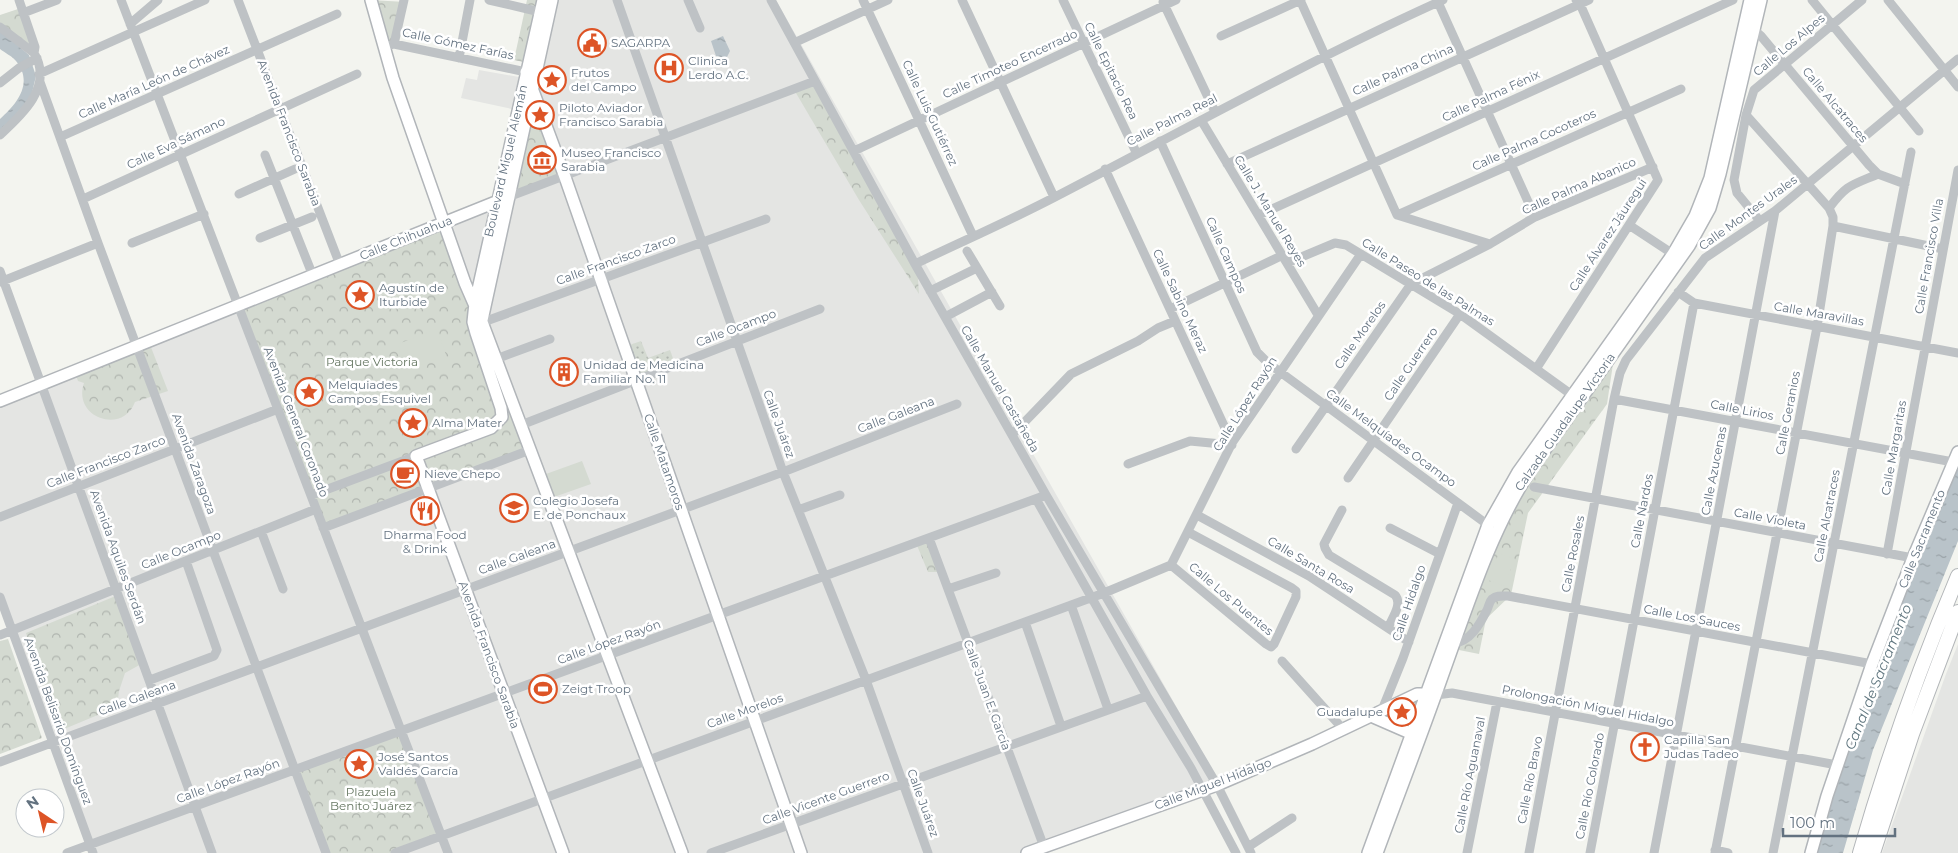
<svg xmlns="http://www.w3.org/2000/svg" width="1958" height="853" font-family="Montserrat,sans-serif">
<defs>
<pattern id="grass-dots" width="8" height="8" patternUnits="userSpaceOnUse" patternTransform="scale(1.25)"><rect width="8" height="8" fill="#d4dad1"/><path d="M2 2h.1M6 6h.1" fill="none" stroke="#b0b5af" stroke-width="1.8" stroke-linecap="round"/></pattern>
<pattern id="park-crowns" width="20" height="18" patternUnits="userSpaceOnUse" patternTransform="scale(1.25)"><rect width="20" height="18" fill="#d4dad1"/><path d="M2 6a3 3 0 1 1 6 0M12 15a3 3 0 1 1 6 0" fill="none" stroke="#b0b5af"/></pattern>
<pattern id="water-ripples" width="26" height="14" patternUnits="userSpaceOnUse" patternTransform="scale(1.25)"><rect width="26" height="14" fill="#b9c3c9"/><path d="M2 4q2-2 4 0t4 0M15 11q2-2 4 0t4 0" fill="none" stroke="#9aa3a8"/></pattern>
</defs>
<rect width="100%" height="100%" fill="#f3f4ef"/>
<path fill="#e4e5e3" d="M558 0H776L1219 782 1044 846 1046 853H91L0 606V404L515 195Z
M479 70 519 77 512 109 461 98 466 78 477 80Z
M1958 644V853H1882L1946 674Z"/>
<path fill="url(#grass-dots)" d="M641 341 648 358 670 350 675 364 636 379 624 347Z"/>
<path fill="url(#park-crowns)" d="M370 0 406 2 398 43 383 46Z
M527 0H542L528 63 514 60Z
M21 8 35 53 0 27V15Z
M816 79 917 266 919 294 859 200 793 88Z
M533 87 563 176 509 196Z
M447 222 483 350 508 411 482 338 533 448 325 527 239 304Z
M147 337 168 391 135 402C123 435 72 418 84 383L78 381 73 367Z
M1613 364 1607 404 1528 513 1511 595 1486 619 1479 654 1454 649 1515 496 1594 391Z
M929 538 942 572H928L916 543Z
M118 595 143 663 125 673 119 691 117 707 57 732 26 633Z
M8 639 42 738 0 754V641Z
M1423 695 1410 731 1374 716Z
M403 730 443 835 393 853H327L295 769Z"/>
<path fill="#d4dad1" d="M437 329 446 355 407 370 398 344Z
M582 461 591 484 554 497 546 474Z
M1499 553 1515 559 1504 586 1488 580Z"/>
<path fill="url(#water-ripples)" d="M0 30 29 55 36 76 31 97 0 132V119C17 104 34 83 16 61 12 56 5 53 0 49Z
M723 36 730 51 727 57 724 58 716 56 711 41Z
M1958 461V541L1873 750 1843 853H1815L1849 746 1918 559Z"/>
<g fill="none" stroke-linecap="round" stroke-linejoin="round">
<defs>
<path id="major" d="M371 0 393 78 465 283 482 322 682 853
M543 0 475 303 473 322 476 333 501 408 502 417 491 428 416 456 563 853
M526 72 565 177 801 853
M482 320 552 0
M0 401 508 197
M1371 716 1410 733
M1027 853 1217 785 1312 744 1417 694H1431
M1368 853 1488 525 1518 472 1673 254 1695 216 1710 178 1750 0
M1377 853C1399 793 1422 734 1443 674 1468 605 1490 533 1530 471L1689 246 1710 208 1720 174 1761 0
M1811 853 1827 796 1872 664 1913 558 1958 452"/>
<path id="highway" d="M1860 853C1887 759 1920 666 1958 576
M1873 853 1912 734 1958 612"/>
</defs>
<use href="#major" stroke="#b1b5b9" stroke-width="14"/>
<use href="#highway" stroke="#b3b6b9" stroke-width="16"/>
<path stroke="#bec2c5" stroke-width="9" d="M19 0 35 47 34 53
M121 0 448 853
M238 0 340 265
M489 0 540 12
M617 0 783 472 866 680 928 853
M688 0 700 28
M771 0 915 264 1046 495 1217 785 1251 853
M863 0 973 236
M962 0 1054 197
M1063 0 1136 152
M1300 0 1397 215 1490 244
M1437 0 1535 217
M1812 0 1919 131
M1888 0 1958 87
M1163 2 1215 112
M23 13 57 0
M130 24 158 0
M0 27 34 53C54 86 22 115 0 135
M1754 30 1761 36 1869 165 1878 174 1905 184
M1221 36 1301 0
M796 42 888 0
M394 44 404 0
M384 46 394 44 526 72
M459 58 470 0
M39 74 205 0
M40 82 98 243 326 853
M0 83 19 68 37 58
M1201 120 1318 315
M60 137 337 14
M1160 141 1257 352 1268 363 1488 525
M854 151 1176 0
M265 155 313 276
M1227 164 1589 0
M1105 169 1232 443
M239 194 295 169
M508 197 815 81
M83 199 357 74
M1829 208C1847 184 1852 185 1878 174
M1259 215 1733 0
M1397 215 1681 89
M1760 221 1737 193 1734 180 1746 115 1754 90 1862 0
M1629 225 1673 254
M1833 226 1943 249
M260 238 312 217
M132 243 204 214
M967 251 1000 306
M1287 263 1335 243 1346 245 1460 314 1572 395
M915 264C961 242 1009 221 1055 197 1184 130 1310 60 1443 0
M0 271 212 853
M0 282 98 243
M930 291 977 268
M1678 292 1694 303 1958 353
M1170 309 1283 255
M945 317 992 292
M476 322 489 320 766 219
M496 359 550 339
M1536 369 1658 180 1580 4 1576 0
M1614 399 1953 462
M521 425 820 309
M1012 435 1071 374 1138 341 1158 328 1175 321
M1296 449 1411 284 1490 244 1535 217 1653 167
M1128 464 1190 441 1232 445
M1348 478 1460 314
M1534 487 1913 558
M312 495 416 456
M1036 499 1147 696 1191 768 1236 853
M798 510 840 495
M1342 510 1324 544 1325 548 1329 555 1395 595C1403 604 1392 618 1388 628
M1197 515 1309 576 1409 642
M0 517 278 409
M323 528 530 450
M1390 528 1440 554
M261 531 283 589
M929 538 1044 847
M1887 554 1958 170
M1171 565 1266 644 1271 647 1274 644 1296 597V591L1292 588 1188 532
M948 589 996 573
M0 597 93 853
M1071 605 1108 709
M1025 622 1061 726
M0 635 316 509
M1454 643C1470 642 1480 624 1487 610 1489 606 1489 602 1492 599 1497 595 1502 596 1508 596L1872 664
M1282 661 1343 729
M150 680 214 656 217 650 186 561
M1436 695 1452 693 1837 765
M1382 710 1403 658 1458 503
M0 762 783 472 957 404
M1248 847 1292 818
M1715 850 1728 853
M67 853 1046 495
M395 853 1104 593 1171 565 1232 443 1361 254
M711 853 1147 696
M1467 853 1497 702
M1529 853 1614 399 1620 373 1626 360 1705 258 1775 211 1958 59
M1590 853 1694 303
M1654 853 1775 211
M1715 853 1817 327 1833 226V217L1829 208 1746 115
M1773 853 1911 152"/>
<use href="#major" stroke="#fff" stroke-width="11"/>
<use href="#highway" stroke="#fff" stroke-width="14"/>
</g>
<defs>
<symbol id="civic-ring" viewBox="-11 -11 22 22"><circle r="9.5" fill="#fff" stroke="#dd5426" stroke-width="1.5"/><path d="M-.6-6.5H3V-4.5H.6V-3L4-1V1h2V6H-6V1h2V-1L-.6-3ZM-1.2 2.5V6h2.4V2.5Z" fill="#dd5426"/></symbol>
<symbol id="hospital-ring" viewBox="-11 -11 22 22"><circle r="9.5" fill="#fff" stroke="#dd5426" stroke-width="1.5"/><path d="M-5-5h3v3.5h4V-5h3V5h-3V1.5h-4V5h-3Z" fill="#dd5426"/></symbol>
<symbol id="sight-ring" viewBox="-11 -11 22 22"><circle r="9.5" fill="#fff" stroke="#dd5426" stroke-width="1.5"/><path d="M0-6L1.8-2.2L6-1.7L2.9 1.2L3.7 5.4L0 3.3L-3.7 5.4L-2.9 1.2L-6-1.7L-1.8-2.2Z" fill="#dd5426"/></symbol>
<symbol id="museum-ring" viewBox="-11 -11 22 22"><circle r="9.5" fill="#fff" stroke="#dd5426" stroke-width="1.5"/><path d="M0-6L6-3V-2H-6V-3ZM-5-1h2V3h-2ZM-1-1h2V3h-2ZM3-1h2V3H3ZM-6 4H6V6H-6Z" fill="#dd5426"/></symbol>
<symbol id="building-ring" viewBox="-11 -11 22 22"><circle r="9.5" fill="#fff" stroke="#dd5426" stroke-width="1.5"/><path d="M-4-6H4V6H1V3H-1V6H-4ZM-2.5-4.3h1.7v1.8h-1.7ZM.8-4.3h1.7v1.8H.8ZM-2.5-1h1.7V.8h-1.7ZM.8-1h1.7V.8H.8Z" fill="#dd5426"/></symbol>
<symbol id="cafe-ring" viewBox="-11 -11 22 22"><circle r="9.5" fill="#fff" stroke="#dd5426" stroke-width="1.5"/><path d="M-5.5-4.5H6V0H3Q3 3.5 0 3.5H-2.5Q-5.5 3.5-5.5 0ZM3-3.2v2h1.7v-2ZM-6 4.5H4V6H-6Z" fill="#dd5426"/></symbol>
<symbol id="school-ring" viewBox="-11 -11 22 22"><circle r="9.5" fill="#fff" stroke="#dd5426" stroke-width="1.5"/><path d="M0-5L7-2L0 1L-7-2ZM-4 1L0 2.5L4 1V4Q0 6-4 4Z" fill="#dd5426"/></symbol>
<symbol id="restaurant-ring" viewBox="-11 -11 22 22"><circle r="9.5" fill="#fff" stroke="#dd5426" stroke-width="1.5"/><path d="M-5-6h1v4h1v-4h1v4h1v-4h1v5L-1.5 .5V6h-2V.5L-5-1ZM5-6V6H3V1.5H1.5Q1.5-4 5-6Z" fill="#dd5426"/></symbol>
<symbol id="stadium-ring" viewBox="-11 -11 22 22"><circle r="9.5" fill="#fff" stroke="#dd5426" stroke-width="1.5"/><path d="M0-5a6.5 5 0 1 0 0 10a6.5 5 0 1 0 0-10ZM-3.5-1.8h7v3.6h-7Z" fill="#dd5426"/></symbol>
<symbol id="church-ring" viewBox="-11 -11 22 22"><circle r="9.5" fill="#fff" stroke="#dd5426" stroke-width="1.5"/><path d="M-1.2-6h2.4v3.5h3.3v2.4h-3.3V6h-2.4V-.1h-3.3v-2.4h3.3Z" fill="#dd5426"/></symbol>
</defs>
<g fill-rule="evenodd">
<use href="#civic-ring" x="576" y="27" width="32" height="32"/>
<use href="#hospital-ring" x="653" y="52" width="32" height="32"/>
<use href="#sight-ring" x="536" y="64" width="32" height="32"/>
<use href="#sight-ring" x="524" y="99" width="32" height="32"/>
<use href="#museum-ring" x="526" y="144" width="32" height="32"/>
<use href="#sight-ring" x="344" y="279" width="32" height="32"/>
<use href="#building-ring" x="548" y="356" width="32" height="32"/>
<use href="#sight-ring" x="293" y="376" width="32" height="32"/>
<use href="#sight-ring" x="397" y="407" width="32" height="32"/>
<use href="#cafe-ring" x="389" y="458" width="32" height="32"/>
<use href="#school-ring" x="498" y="492" width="32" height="32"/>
<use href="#restaurant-ring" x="409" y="495" width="32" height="32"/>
<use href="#stadium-ring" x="527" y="673" width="32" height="32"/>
<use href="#sight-ring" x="1386" y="696" width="32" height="32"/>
<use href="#church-ring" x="1629" y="731" width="32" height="32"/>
<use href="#sight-ring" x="343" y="748" width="32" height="32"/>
</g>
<g text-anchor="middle" stroke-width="5" stroke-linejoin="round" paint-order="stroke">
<g font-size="12" fill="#637280" stroke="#fff" text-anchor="start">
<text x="611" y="47">SAGARPA</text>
<text x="688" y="65">Clinica<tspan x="688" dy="14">Lerdo A.C.</tspan></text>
<text x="571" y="77">Frutos<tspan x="571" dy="14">del Campo</tspan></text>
<text x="559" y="112">Piloto Aviador<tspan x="559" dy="14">Francisco Sarabia</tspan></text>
<text x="561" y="157">Museo Francisco<tspan x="561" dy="14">Sarabia</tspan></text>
<text x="379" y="292">Agustín de<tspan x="379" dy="14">Iturbide</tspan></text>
<text x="583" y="369">Unidad de Medicina<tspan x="583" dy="14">Familiar No. 11</tspan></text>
<text x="328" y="389">Melquiades<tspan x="328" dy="14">Campos Esquivel</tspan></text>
<text x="432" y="427">Alma Mater</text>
<text x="424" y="478">Nieve Chepo</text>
<text x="533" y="505">Colegio Josefa<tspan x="533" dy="14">E. de Ponchaux</tspan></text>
<text x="425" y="539" text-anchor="middle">Dharma Food<tspan x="425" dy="14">&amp; Drink</tspan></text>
<text x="562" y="693">Zeigt Troop</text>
<text x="1383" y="716" text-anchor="end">Guadalupe</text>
<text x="1664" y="744">Capilla San<tspan x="1664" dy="14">Judas Tadeo</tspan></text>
<text x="378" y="761">José Santos<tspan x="378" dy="14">Valdés García</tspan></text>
</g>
<g font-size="12" fill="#637280" stroke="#fff">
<text transform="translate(458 44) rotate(12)" y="4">Calle Gómez Farías</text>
<text transform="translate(1789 45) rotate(-40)" y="4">Calle Los Alpes</text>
<text transform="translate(1010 64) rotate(-25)" y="4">Calle Timoteo Encerrado</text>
<text transform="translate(1403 70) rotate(-24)" y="4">Calle Palma China</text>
<text transform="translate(1111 71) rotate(64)" y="4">Calle Epitacio Rea</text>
<text transform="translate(154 82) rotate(-24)" y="4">Calle María León de Chávez</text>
<text transform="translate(1491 96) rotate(-25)" y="4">Calle Palma Fénix</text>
<text transform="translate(1835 105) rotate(50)" y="4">Calle Alcatraces</text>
<text transform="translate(930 113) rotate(65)" y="4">Calle Luis Gutiérrez</text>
<text transform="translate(1172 120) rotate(-27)" y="4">Calle Palma Real</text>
<text transform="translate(289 133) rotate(69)" y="4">Avenida Francisco Sarabia</text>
<text transform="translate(1534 140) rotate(-24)" y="4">Calle Palma Cocoteros</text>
<text transform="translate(176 143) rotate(-25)" y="4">Calle Eva Sámano</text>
<text transform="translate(506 161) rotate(-77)" y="4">Boulevard Miguel Alemán</text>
<text transform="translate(1579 186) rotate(-24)" y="4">Calle Palma Abanico</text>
<text transform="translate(1270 211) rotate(59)" y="4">Calle J. Manuel Reyes</text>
<text transform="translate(1748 213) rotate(-36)" y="4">Calle Montes Urales</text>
<text transform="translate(1608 235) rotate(-57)" y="4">Calle Álvarez Jáuregui</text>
<text transform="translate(406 238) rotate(-22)" y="4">Calle Chihuahua</text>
<text transform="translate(1226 255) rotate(66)" y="4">Calle Campos</text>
<text transform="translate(1929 256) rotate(-80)" y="4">Calle Francisco Villa</text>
<text transform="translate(616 260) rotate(-20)" y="4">Calle Francisco Zarco</text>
<text transform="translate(1428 282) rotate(32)" y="4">Calle Paseo de las Palmas</text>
<text transform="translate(1180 301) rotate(65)" y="4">Calle Sabino Meraz</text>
<text transform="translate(1819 314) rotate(10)" y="4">Calle Maravillas</text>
<text transform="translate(736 328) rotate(-21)" y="4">Calle Ocampo</text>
<text transform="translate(1360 335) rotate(-55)" y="4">Calle Morelos</text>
<text transform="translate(1411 364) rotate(-56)" y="4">Calle Guerrero</text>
<text transform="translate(1000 389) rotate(60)" y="4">Calle Manuel Castañeda</text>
<text transform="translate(1245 404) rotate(-58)" y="4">Calle López Rayón</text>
<text transform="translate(1742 410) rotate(11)" y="4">Calle Lirios</text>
<text transform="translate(1788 413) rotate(-79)" y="4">Calle Geranios</text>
<text transform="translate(896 415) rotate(-21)" y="4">Calle Galeana</text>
<text transform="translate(296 422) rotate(69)" y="4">Avenida General Coronado</text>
<text transform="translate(1565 422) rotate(-55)" y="4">Calzada Guadalupe Victoria</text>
<text transform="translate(779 424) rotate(70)" y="4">Calle Juárez</text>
<text transform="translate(1391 438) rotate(36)" y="4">Calle Melquíades Ocampo</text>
<text transform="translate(1894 448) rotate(-80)" y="4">Calle Margaritas</text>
<text transform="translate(106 462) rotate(-21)" y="4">Calle Francisco Zarco</text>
<text transform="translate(664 462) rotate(71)" y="4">Calle Matamoros</text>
<text transform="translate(194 464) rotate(70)" y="4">Avenida Zaragoza</text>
<text transform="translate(1714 471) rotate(-79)" y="4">Calle Azucenas</text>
<text transform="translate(1642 511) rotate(-79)" y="4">Calle Nardos</text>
<text transform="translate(1827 516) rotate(-79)" y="4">Calle Alcatraces</text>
<text transform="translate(1770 519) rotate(11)" y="4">Calle Violeta</text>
<text transform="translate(1922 539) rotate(-68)" y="4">Calle Sacramento</text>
<text transform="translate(181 550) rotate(-22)" y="4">Calle Ocampo</text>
<text transform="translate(1573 554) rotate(-79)" y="4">Calle Rosales</text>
<text transform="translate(118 557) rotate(70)" y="4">Avenida Aquiles Serdán</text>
<text transform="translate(517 557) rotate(-20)" y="4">Calle Galeana</text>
<text transform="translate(1311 565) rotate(31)" y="4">Calle Santa Rosa</text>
<text transform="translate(1231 599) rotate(40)" y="4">Calle Los Puentes</text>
<text transform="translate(1409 603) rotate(-71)" y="4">Calle Hidalgo</text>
<text transform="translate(1692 618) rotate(11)" y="4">Calle Los Sauces</text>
<text transform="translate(609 642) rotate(-20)" y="4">Calle López Rayón</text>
<text transform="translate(489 655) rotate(70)" y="4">Avenida Francisco Sarabia</text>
<text transform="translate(987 695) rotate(70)" y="4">Calle Juan E. García</text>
<text transform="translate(137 698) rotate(-20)" y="4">Calle Galeana</text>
<text transform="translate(1588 706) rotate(11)" y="4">Prolongación Miguel Hidalgo</text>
<text transform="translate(745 711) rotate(-20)" y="4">Calle Morelos</text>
<text transform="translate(58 721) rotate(70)" y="4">Avenida Belisario Domínguez</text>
<text transform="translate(1470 775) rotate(-79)" y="4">Calle Río Aguanaval</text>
<text transform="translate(1530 780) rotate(-79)" y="4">Calle Río Bravo</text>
<text transform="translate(228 781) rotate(-20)" y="4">Calle López Rayón</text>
<text transform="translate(1213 784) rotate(-21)" y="4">Calle Miguel Hidalgo</text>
<text transform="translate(1590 786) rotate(-79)" y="4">Calle Río Colorado</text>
<text transform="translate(826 798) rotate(-20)" y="4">Calle Vicente Guerrero</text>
<text transform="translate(923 803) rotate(70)" y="4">Calle Juárez</text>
</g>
<g font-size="12" fill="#667762" stroke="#fff">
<text x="372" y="366">Parque Victoria</text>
<text x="371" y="796">Plazuela<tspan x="371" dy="14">Benito Juárez</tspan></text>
</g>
<g font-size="14" font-style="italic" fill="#5f757e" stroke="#fff">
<text transform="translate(1878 677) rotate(-68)" y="5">Canal de Sacramento</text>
</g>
</g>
<g transform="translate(40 813) rotate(325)"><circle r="24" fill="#ffffff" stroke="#c1c7cc"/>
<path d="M0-4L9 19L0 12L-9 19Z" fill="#dd5426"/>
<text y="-8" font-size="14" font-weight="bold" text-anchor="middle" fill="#637280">N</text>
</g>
<path d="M1783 828v8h112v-8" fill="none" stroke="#637280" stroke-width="2.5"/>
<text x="1790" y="828" font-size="15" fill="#637280" stroke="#ffffff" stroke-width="4" paint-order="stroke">100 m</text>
</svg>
